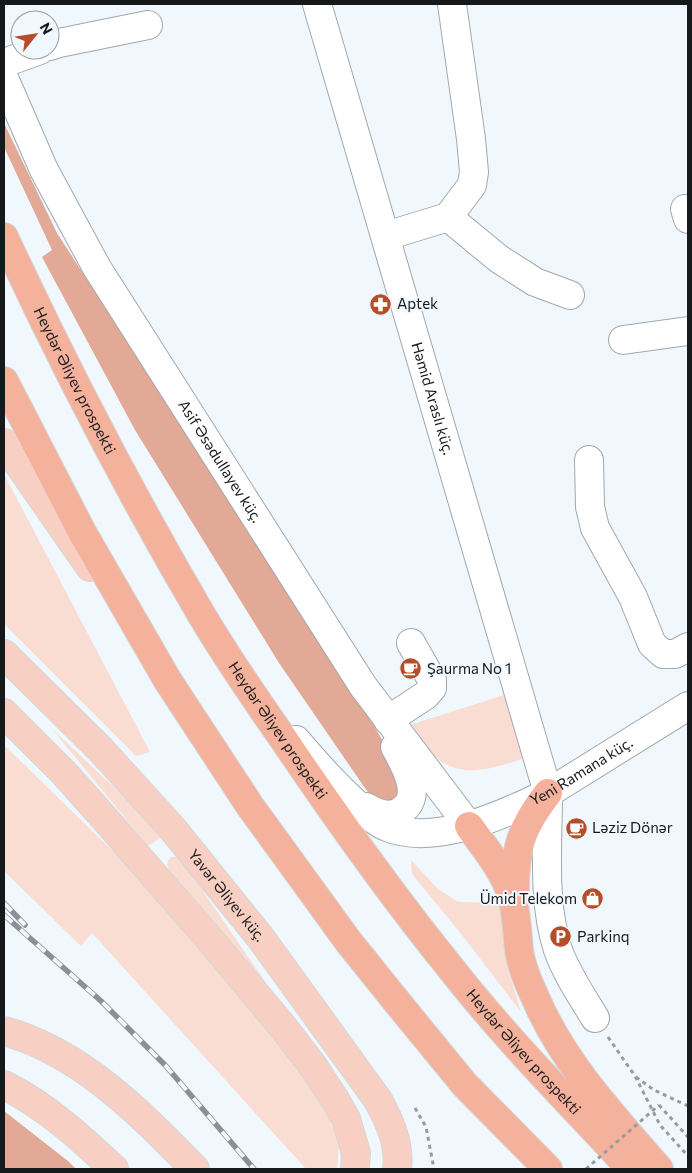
<svg xmlns="http://www.w3.org/2000/svg" width="692" height="1173" font-family="Commissioner,sans-serif">
<rect width="100%" height="100%" fill="#f0f8fe"/>
<path fill="#f9dcd2" d="M4 474 150 752 136 756 4 624Z
M504 695 525 758C494 768 461 781 433 755 424 747 417 735 410 725Z
M52 729 165 835 148 846Z
M4 745 125 863 263 1020 290 1055 329 1119 339 1144 337 1169H306L92 933 81 946 4 871Z
M171 857C178 856 181 860 185 865L277 999 170 871C167 865 166 862 171 857Z
M411 860 438 889 458 902 500 903 507 966 521 1012 462 935 412 874Z"/>
<path fill="#e2a996" d="M4 123 57 233 373 724 392 757 400 788 395 797 386 803 376 800 367 791 279 663 135 430 42 257 52 250 4 147Z
M4 1111 68 1161 76 1169H4Z"/>
<g fill="none" stroke-linecap="round" stroke-linejoin="round">
<defs>
<g id="minor">
<path id="s1" d="M317 4 548 793C548 843 542 902 558 950 567 975 582 996 595 1018"/>
<path d="M50 46 59 43 148 25"/>
<path d="M4 63 40 50"/>
<path id="s2" d="M4 78 44 170 97 268 363 686 469 826"/>
<path d="M685 209 688 219"/>
<path d="M448 217 499 259 535 282 570 295"/>
<path d="M386 236 448 217 472 185 474 172 471 139 452 4"/>
<path d="M623 340 688 331"/>
<path d="M589 460 590 507 595 528 633 597 652 644 663 654H675L688 647"/>
<path d="M388 720 426 695 432 688V680L411 643"/>
<path id="s3" d="M296 740C317 765 338 788 362 809 370 816 378 824 387 827 435 847 505 814 548 793L688 706"/>
<path d="M366 807C376 813 388 818 399 812 425 799 405 765 395 747"/>
</g>
<g id="major">
<path d="M4 443 90 567"/>
<path id="s4" d="M4 654 101 750 172 828 260 937 378 1100C390 1122 400 1144 397 1169"/>
<path d="M4 713 64 773 98 811 206 935 283 1027 313 1066 337 1103 346 1119 356 1153 355 1169"/>
<path d="M4 1031C81 1052 141 1114 195 1169"/>
<path d="M4 1085C46 1106 80 1137 114 1169"/>
</g>
<g id="highway">
<path id="s5" d="M4 237C64 366 129 491 201 614 226 656 254 697 282 737 336 817 392 896 453 971 508 1041 571 1104 631 1169"/>
<path d="M4 381 82 532 168 681 250 806 348 941 397 1002 465 1085 548 1169"/>
<path d="M469 826C484 847 503 869 511 894 517 912 517 931 519 950 521 966 528 982 535 997 563 1063 613 1116 659 1169"/>
<path d="M515 899C514 852 519 830 548 793"/>
</g>
</defs>
<use href="#minor" stroke="#a0a8ad" stroke-width="30"/>
<use href="#major" stroke="#d5d6d6" stroke-width="30"/>
<use href="#highway" stroke="#d5d6d6" stroke-width="30"/>
<path stroke="#969ca1" stroke-width="3" stroke-dasharray="4 4" stroke-linecap="butt" d="M608 1037 635 1076 660 1125 688 1156
M636 1077 654 1090 688 1106
M659 1105 688 1137
M415 1108 426 1127 434 1169"/>
<use href="#minor" stroke="#fff" stroke-width="28"/>
<use href="#major" stroke="#f8d0c3" stroke-width="28"/>
<use href="#highway" stroke="#f4b19b" stroke-width="28"/>
<defs>
<path id="rail" d="M4 903 25 925
M4 915 101 1001 165 1065 254 1169"/>
</defs>
<use href="#rail" stroke="#8b9094" stroke-width="5.5"/>
<use href="#rail" stroke="#f0f8fe" stroke-width="4" stroke-dasharray="11" stroke-linecap="butt"/>
<path stroke="#969ca1" stroke-width="3" stroke-dasharray="4 4" stroke-linecap="butt" d="M586 1169 659 1105"/>
</g>
<defs>
<symbol id="pharmacy-disc" viewBox="-11 -11 22 22"><circle r="9.5" fill="#b54d29" stroke="#f0f8fe"/><path d="M-2-6h4v4h4v4h-4v4h-4v-4h-4v-4h4Z" fill="#fff"/></symbol>
<symbol id="cafe-disc" viewBox="-11 -11 22 22"><circle r="9.5" fill="#b54d29" stroke="#f0f8fe"/><path d="M-5.5-4.5H6V0H3Q3 3.5 0 3.5H-2.5Q-5.5 3.5-5.5 0ZM3-3.2v2h1.7v-2ZM-6 4.5H4V6H-6Z" fill="#fff"/></symbol>
<symbol id="shop-disc" viewBox="-11 -11 22 22"><circle r="9.5" fill="#b54d29" stroke="#f0f8fe"/><path d="M-5-2.5h2.3a2.7 3.5 0 0 1 5.4 0H5L5.5 6h-11ZM-1.5-2.5h3a1.5 2.3 0 0 0-3 0Z" fill="#fff"/></symbol>
<symbol id="parking-disc" viewBox="-11 -11 22 22"><circle r="9.5" fill="#b54d29" stroke="#f0f8fe"/><path d="M-3.5-5.5H1a3.5 3.5 0 0 1 0 7H-1V5.5H-3.5ZM-1-3.4V-.6H.8a1.4 1.4 0 0 0 0-2.8Z" fill="#fff"/></symbol>
</defs>
<g fill-rule="evenodd">
<use href="#pharmacy-disc" x="368" y="292" width="25" height="25"/>
<use href="#cafe-disc" x="398" y="656" width="25" height="25"/>
<use href="#cafe-disc" x="564" y="816" width="25" height="25"/>
<use href="#shop-disc" x="580" y="886" width="25" height="25"/>
<use href="#parking-disc" x="548" y="924" width="25" height="25"/>
</g>
<g text-anchor="middle" stroke-width="4" stroke-linejoin="round" paint-order="stroke">
<g font-size="15" fill="#16191b" stroke="#f0f8fe" text-anchor="start">
<text x="397" y="309">Aptek</text>
<text x="427" y="674">Şaurma No 1</text>
<text x="592" y="833">Ləziz Dönər</text>
<text x="577" y="904" text-anchor="end">Ümid Telekom</text>
<text x="577" y="942">Parkinq</text>
</g>
<g font-size="15" fill="#16191b" stroke="#f0f8fe">
<text dy="5" stroke="none"><textPath href="#s5" startOffset="160">Heydər Əliyev prospekti</textPath></text>
<text dy="5" stroke="none"><textPath href="#s1" startOffset="411">Həmid Araslı küç.</textPath></text>
<text dy="5" stroke="none"><textPath href="#s2" startOffset="441">Asif Əsədullayev küç.</textPath></text>
<text dy="5" stroke="none"><textPath href="#s5" startOffset="565">Heydər Əliyev prospekti</textPath></text>
<text dy="5" stroke="none"><textPath href="#s3" startOffset="335">Yeni Ramana küç.</textPath></text>
<text dy="5" stroke="none"><textPath href="#s4" startOffset="329">Yavər Əliyev küç.</textPath></text>
<text dy="5" stroke="none"><textPath href="#s5" startOffset="970">Heydər Əliyev prospekti</textPath></text>
</g>
</g>
<rect width="692" height="1173" fill="none" stroke="#16191b" stroke-width="10"/>
<g transform="translate(35 35) rotate(60)"><circle r="24" fill="#f0f8fe" stroke="#999fa3"/>
<path d="M0-4L9 19L0 12L-9 19Z" fill="#b54d29"/>
<text y="-8" font-size="14" font-weight="bold" text-anchor="middle" fill="#16191b">N</text>
</g>
</svg>
